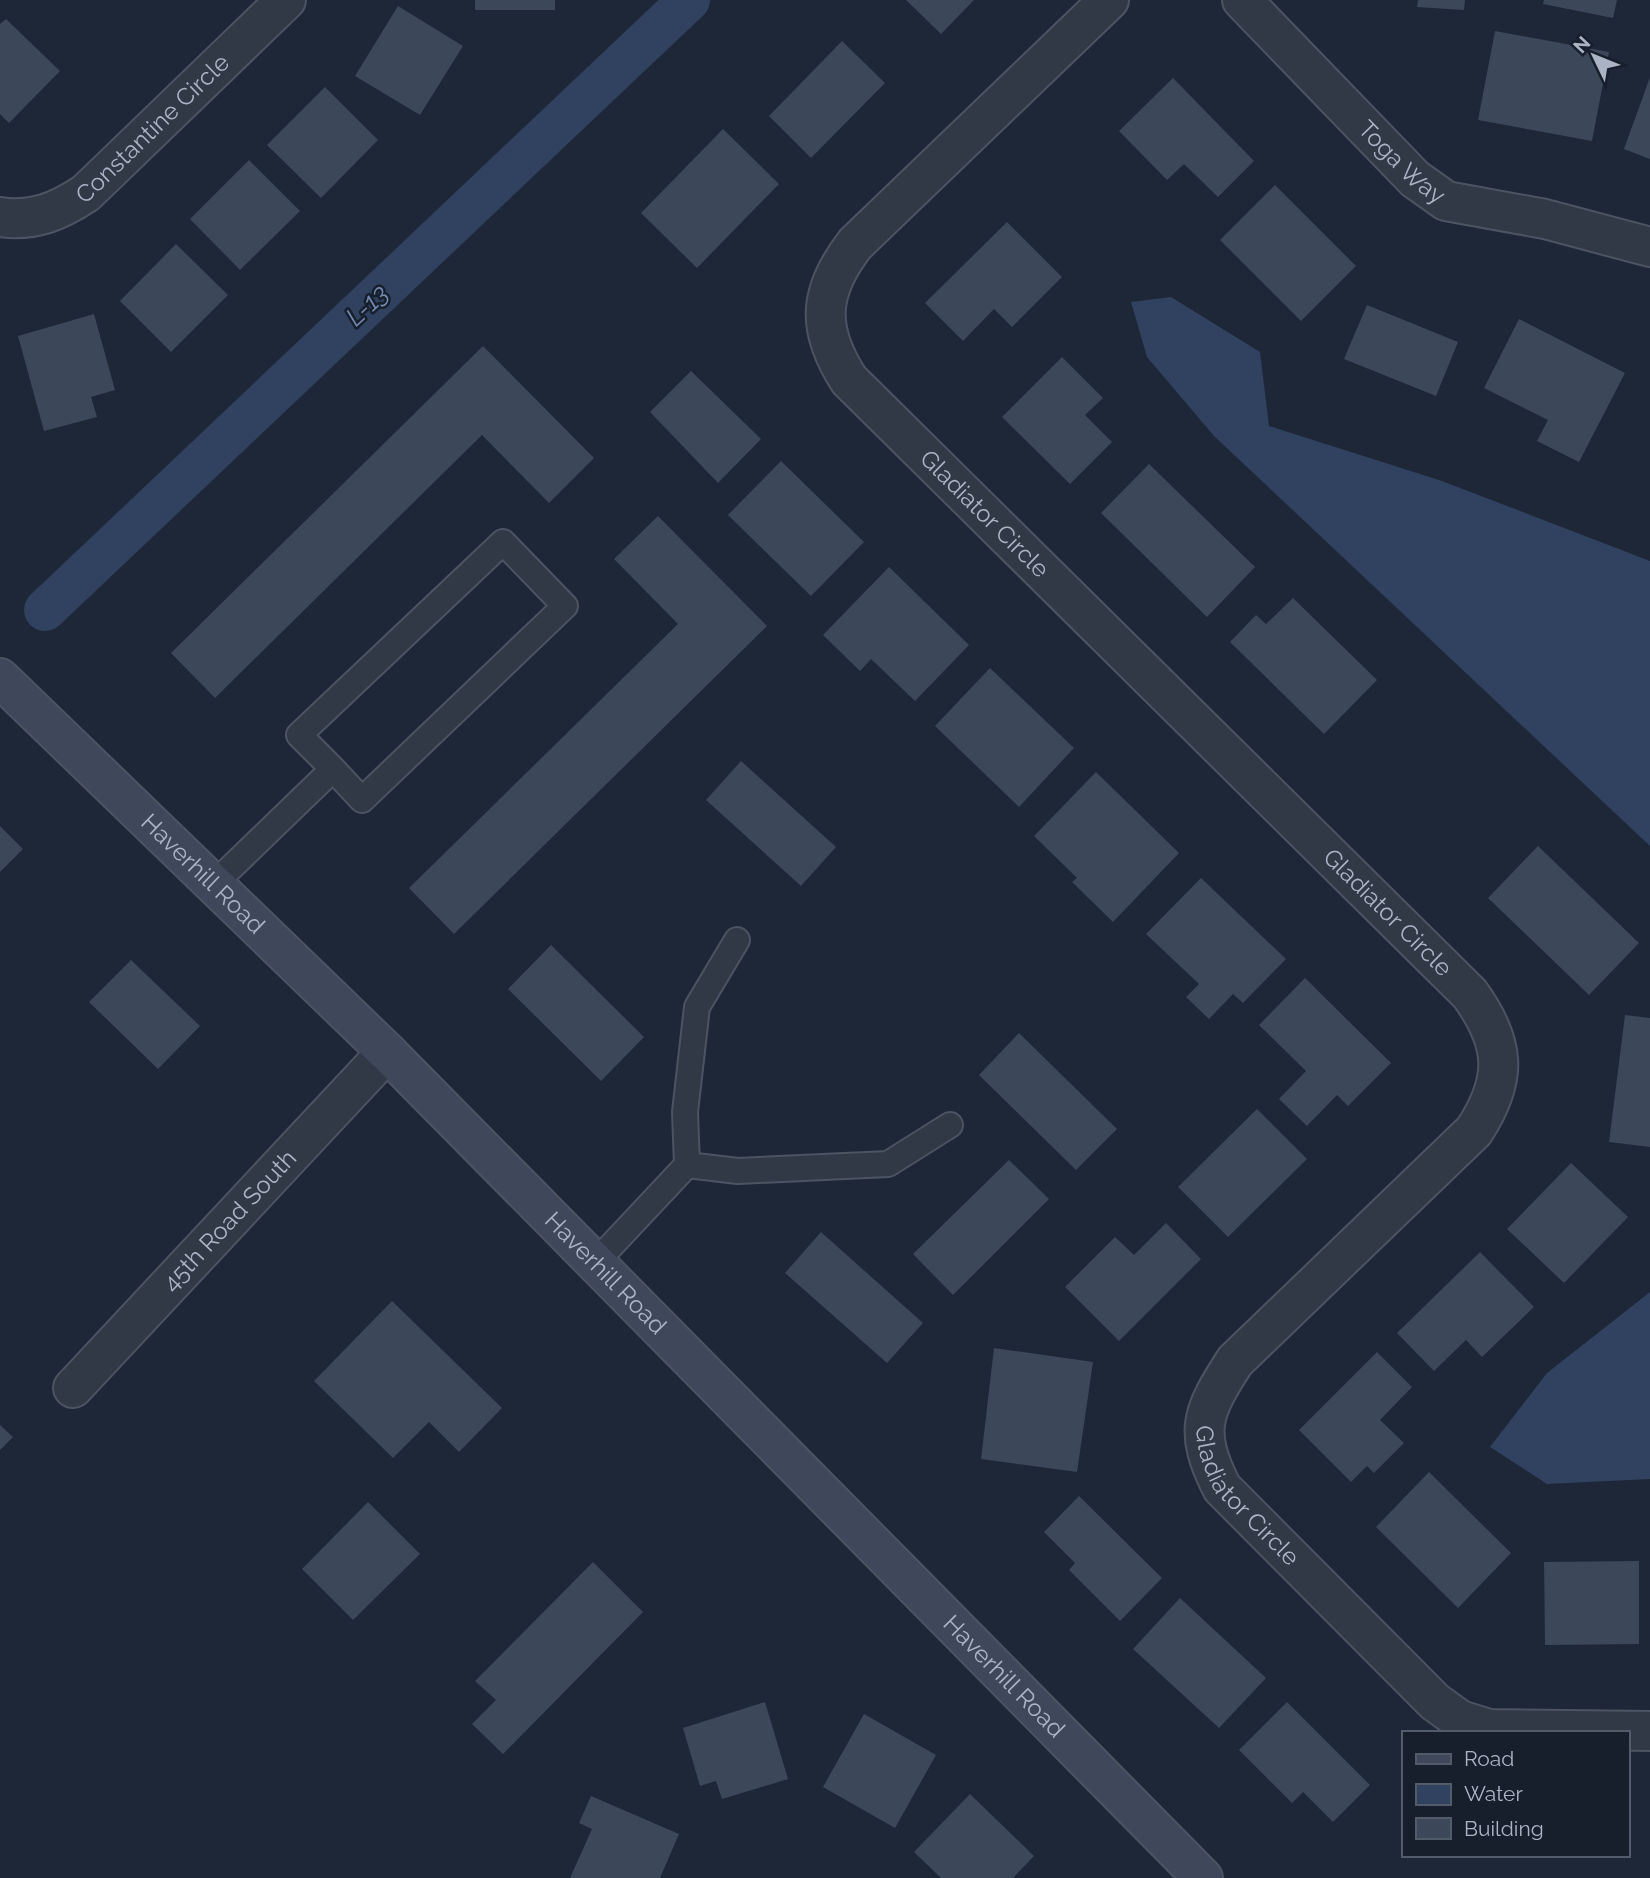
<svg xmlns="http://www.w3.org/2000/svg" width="1650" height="1878" font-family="Raleway,sans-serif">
<rect width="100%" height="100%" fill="#1e2737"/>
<path fill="#30425f" d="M1171 297 1260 352 1269 426 1442 481 1650 561V846L1214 436 1147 357 1131 302Z
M1650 1292V1479L1547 1484 1490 1447 1547 1373Z"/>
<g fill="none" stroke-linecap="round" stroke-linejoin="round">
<path stroke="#30425f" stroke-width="42" d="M45 610 689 0"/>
</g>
<path fill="#3c475a" d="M475 0H555V10H475Z
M906 0H974L941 34Z
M1418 0H1465L1464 10 1417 7Z
M1544 0H1617L1613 18 1543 4Z
M398 6 463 46 420 115 355 76Z
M6 19 60 71 9 123 0 114V24Z
M1495 31 1609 52 1592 141 1478 120Z
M842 41 885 83 811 158 769 116Z
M1650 77V159L1624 149Z
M1173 78 1254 161 1218 197 1184 164 1167 180 1119 131Z
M325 87 378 140 321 198 267 145Z
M723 129 779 184 697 268 641 213Z
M249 160 300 211 240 270 190 219Z
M1275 185 1356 266 1301 321 1220 240Z
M1007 222 1062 277 1012 327 994 309 963 341 925 303Z
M176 244 228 295 171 352 120 301Z
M1367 305 1458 342 1436 396 1344 359Z
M94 314 115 390 91 397 97 417 44 431 18 336Z
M1519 319 1625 373 1579 462 1537 441 1548 420 1484 388Z
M483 346 594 458 549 503 482 435 215 698 171 653Z
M1062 357 1103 398 1085 415 1112 442 1070 484 1002 417Z
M691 371 761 439 718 483 650 412Z
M781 461 864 542 811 596 728 515Z
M1149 464 1255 567 1207 617 1101 513Z
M658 516 767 626 454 934 409 888 678 624 614 559Z
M889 567 969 645 915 701 871 659 860 671 823 635Z
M1293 598 1377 680 1324 734 1230 642 1256 615 1266 624Z
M990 668 1074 748 1019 807 935 726Z
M741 761 836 847 801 886 706 800Z
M1096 772 1179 853 1113 922 1072 882 1077 878 1034 836Z
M0 826 23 849 0 872Z
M1538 846 1639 943 1589 995 1488 898Z
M1201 878 1286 959 1243 1003 1233 994 1209 1019 1186 997 1199 984 1146 934Z
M551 945 644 1037 601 1081 508 989Z
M131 960 200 1026 158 1069 89 1002Z
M1305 978 1391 1063 1348 1106 1337 1095 1307 1126 1279 1099 1306 1071 1259 1025Z
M1625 1015 1650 1018V1147L1609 1142Z
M1019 1033 1117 1129 1076 1170 979 1075Z
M1257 1109 1307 1159 1228 1237 1178 1187Z
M1009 1160 1049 1199 953 1295 913 1254Z
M1571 1163 1628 1217 1564 1283 1507 1229Z
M1166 1223 1201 1259 1119 1341 1065 1287 1115 1237 1134 1255Z
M821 1232 923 1323 887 1363 785 1273Z
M1480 1252 1534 1307 1482 1357 1466 1340 1434 1371 1397 1333Z
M392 1301 502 1408 459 1452 429 1422 393 1458 314 1381Z
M994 1348 1093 1362 1077 1472 981 1459Z
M1377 1352 1412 1387 1380 1420 1404 1443 1374 1473 1367 1466 1351 1482 1299 1430Z
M0 1425 13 1437 0 1450Z
M1429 1472 1511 1553 1458 1608 1376 1527Z
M1079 1496 1162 1578 1120 1621 1069 1570 1075 1563 1044 1532Z
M368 1502 420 1554 353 1620 302 1569Z
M1639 1561V1644L1545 1645 1544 1562Z
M593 1562 643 1612 503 1754 472 1724 496 1700 475 1681Z
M1180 1598 1266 1678 1219 1728 1133 1649Z
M765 1702 788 1779 722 1799 716 1781 700 1786 683 1728Z
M1287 1702 1370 1785 1333 1822 1303 1792 1292 1803 1239 1750Z
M864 1714 936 1755 895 1828 823 1787Z
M970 1794 1034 1856 1013 1878H941L914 1852Z
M591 1796 679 1834 660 1878H570L592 1829 579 1823Z"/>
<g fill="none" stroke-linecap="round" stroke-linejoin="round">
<defs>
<path id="lane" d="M213 885 333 769 362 800 565 606 503 542 299 735 333 769
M687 1165 685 1112 697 1007 737 940
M595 1263 687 1165 738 1171 888 1164 950 1125"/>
<g id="street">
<path id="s1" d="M1109 0 855 244C818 292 816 329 849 380L1470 994C1506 1044 1508 1079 1474 1131L1235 1361C1202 1412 1193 1431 1222 1488L1435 1702 1460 1720 1489 1729 1650 1731"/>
<path id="s2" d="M1242 0 1415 179 1446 201 1545 219 1650 247"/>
<path id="s3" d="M0 217C34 222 59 211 86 193L286 0"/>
<path id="s4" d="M73 1388 387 1052"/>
</g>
<g id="secondary">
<path id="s5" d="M0 678 387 1052 1203 1878"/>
</g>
</defs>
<use href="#lane" stroke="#4c5463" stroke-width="28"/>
<use href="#street" stroke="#4c5463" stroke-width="42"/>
<use href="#secondary" stroke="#4c5463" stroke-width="42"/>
<use href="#lane" stroke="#313947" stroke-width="24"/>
<use href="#street" stroke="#313947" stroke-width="38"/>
<use href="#secondary" stroke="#3f485b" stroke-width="38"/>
</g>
<g text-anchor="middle" stroke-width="5" stroke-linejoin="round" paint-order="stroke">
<g font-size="24" fill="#abb4c5" stroke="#171f2c">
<text dy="8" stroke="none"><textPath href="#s3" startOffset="184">Constantine Circle</textPath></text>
<text dy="8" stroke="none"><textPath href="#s2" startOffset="228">Toga Way</textPath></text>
<text dy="8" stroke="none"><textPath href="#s1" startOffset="691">Gladiator Circle</textPath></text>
<text dy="8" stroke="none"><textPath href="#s5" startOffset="282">Haverhill Road</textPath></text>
<text dy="8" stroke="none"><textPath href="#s1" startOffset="1258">Gladiator Circle</textPath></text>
<text dy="8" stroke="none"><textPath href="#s4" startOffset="229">45th Road South</textPath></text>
<text dy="8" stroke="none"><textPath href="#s5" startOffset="849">Haverhill Road</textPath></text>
<text dy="8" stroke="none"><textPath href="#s1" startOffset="2011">Gladiator Circle</textPath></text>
<text dy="8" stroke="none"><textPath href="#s5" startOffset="1416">Haverhill Road</textPath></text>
</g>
<g font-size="26" font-style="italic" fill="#7189af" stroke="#171f2c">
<text transform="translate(367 305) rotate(-43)" y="9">L-13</text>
</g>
</g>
<rect x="1402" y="1731" width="228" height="126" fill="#171f2c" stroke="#525b69" stroke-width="2"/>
<rect x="1416" y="1754" width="35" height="10" fill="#3f485b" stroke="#525b69" stroke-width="2"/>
<text x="1464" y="1766" font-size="21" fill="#abb4c5">Road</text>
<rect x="1416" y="1784" width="35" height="21" fill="#30425f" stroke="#525b69" stroke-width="2"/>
<text x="1464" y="1801" font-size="21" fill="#abb4c5">Water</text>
<rect x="1416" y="1818" width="35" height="21" fill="#3c475a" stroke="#525b69" stroke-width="2"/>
<text x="1464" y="1836" font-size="21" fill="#abb4c5">Building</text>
<g transform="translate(1594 56) rotate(313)" stroke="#171f2c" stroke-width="5" paint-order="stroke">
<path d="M0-5L12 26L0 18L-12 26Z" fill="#abb4c5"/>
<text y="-10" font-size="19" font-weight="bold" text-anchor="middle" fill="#abb4c5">N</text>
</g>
</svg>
